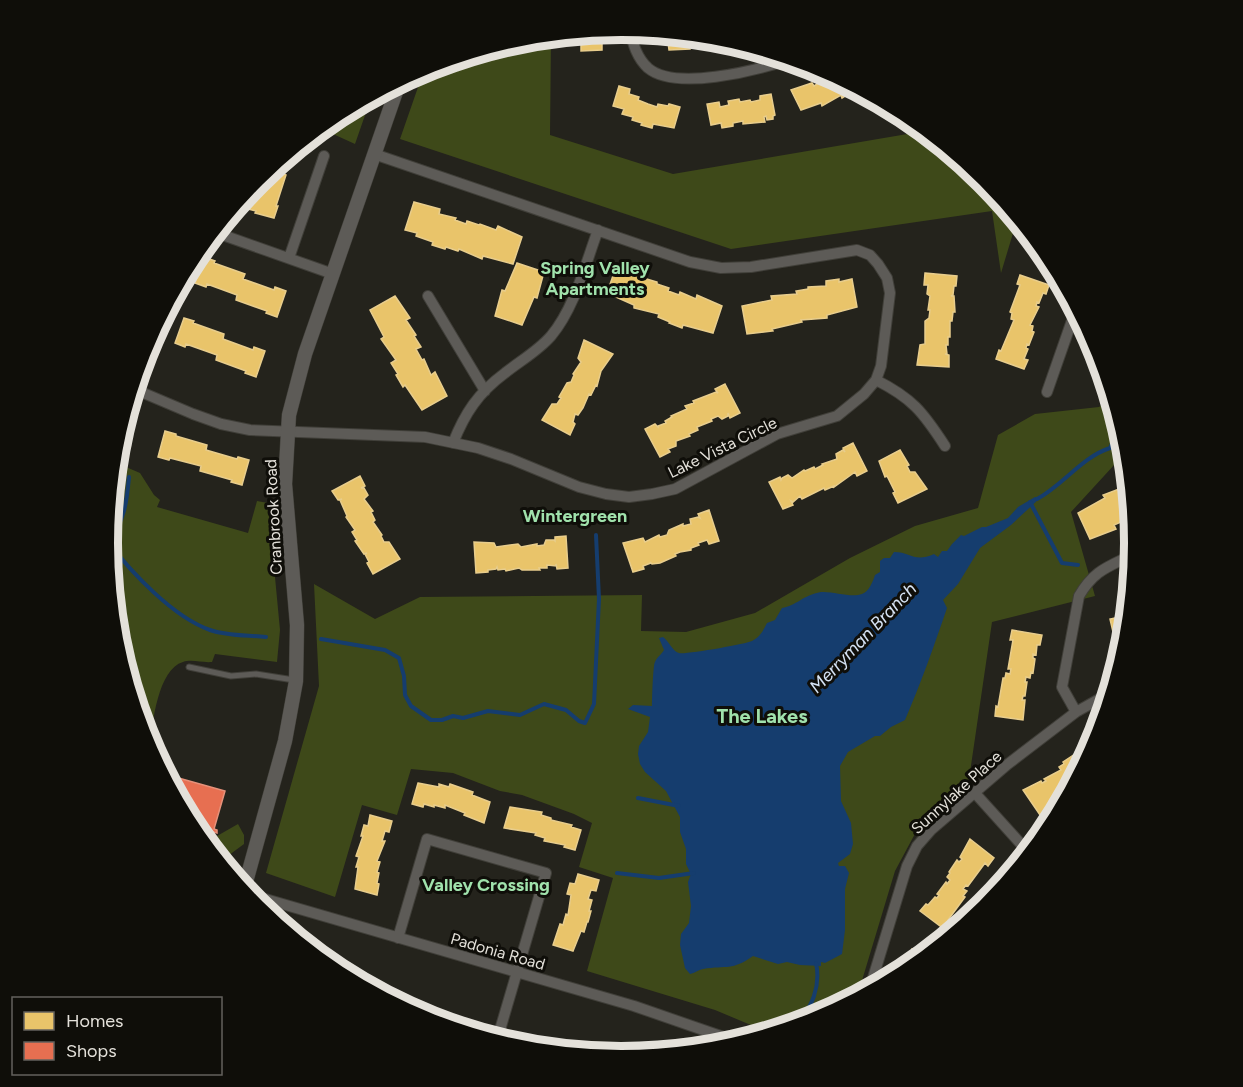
<svg xmlns="http://www.w3.org/2000/svg" width="1243" height="1087" font-family="Figtree,sans-serif">
<rect width="100%" height="100%" fill="#24231c"/>
<path fill="#3e4919" d="M551 37 550 135 673 174 925 131 985 181 1017 220 1001 273 992 211 731 249 400 139 424 70 522 40Z
M371 98 355 144 322 129 337 116Z
M1111 397 1126 452 1071 512 1095 596 992 622 968 786 917 830 895 871 857 997 818 1018 770 1033 715 1010 587 971 613 878 579 867 592 823 574 814 522 795 500 791 453 773 411 769 397 815 362 805 335 897 266 873 319 686 314 584 375 619 420 597 642 595 641 631 686 632 755 613 850 558 915 526 978 508 998 435 1035 414 1099 407Z
M126 467 140 473 154 495 160 500 157 507 248 533 257 501 268 503 280 630 277 662 215 654 212 662C202 663 192 659 183 662 158 669 152 724 150 746L118 643 108 543 115 471Z
M238 824 244 835V844L221 861 204 840H210Z"/>
<path fill="#153d6e" d="M1035 497 1040 498 1011 525 980 548 958 584 943 600 947 608C934 646 921 683 905 720L891 727 880 736H875L848 752 840 766 841 801 851 823 853 844 850 854 838 863 839 866H845L849 873 845 889V930L842 954 825 963 821 962V966L800 965 787 962 778 964 753 956C732 971 727 965 703 969 698 970 695 973 690 974L685 968 680 945 681 934 689 923 691 906 688 882 691 874 686 864V849L680 832V817L666 791 645 772 640 764 638 754 639 746 648 732 650 717 628 709 633 705 652 706C652 700 653 664 655 662 657 657 661 655 664 650L659 638 663 637C669 641 672 651 679 653 684 655 746 644 752 641 760 637 763 631 767 623L775 620 782 608C796 606 803 595 821 592 833 591 851 598 862 594 869 592 873 581 875 575L880 572V561L884 558H890L894 552C911 552 914 563 934 554L938 557 942 551H947L952 544 961 535 964 536 982 527H986L1008 518 1018 507Z"/>
<path fill="#e9c46a" stroke="#e8cd8c" stroke-width="1.5" d="M600 32V39H602V50L581 51V40H578V34Z
M667 34 688 37 690 49 669 50Z
M830 76 856 89 842 98 841 95 822 106 821 103 801 110 791 90 812 83 814 86Z
M619 86 630 89 629 94 639 97 638 100 648 104 657 107 658 104 668 106 669 104 680 107 674 128 653 124 652 128 641 125 642 123 632 120 633 117 622 114 624 109 613 106Z
M771 94 775 115 773 116V119L767 120 766 116 764 117 765 122 743 124V121L733 123V126L722 128 721 123 711 125 707 104 719 102 720 107 729 105 728 101 739 99 740 102 750 100 751 102 760 100V96Z
M286 158 281 173 286 175 276 206H278L274 218 255 213 256 211 248 209 252 197 255 198 261 178Z
M414 202 440 209 439 214 456 218 455 220 466 224 467 221 479 225 480 224 496 230 498 226 522 237 513 264 483 256 482 259 459 249 458 251 446 247 445 249 432 245 433 242 416 236 417 233 405 230Z
M1038 245 1049 259 1051 262 1031 255 1034 246 1037 247Z
M204 257 215 261 214 263 245 274 243 279 274 290 275 287 286 291 277 317 266 313 267 311 236 300 237 295 207 284 206 287 195 283Z
M517 263 544 272 537 298 534 297 522 325 495 316 502 290 505 291Z
M616 267 642 273 640 277 657 282V284L669 288 668 291 679 295 680 292 696 299 697 295 722 306 713 333 683 325 682 328 669 323 670 322 658 317 659 314 634 308V305L607 293Z
M925 273 957 276 956 286H954L953 295 951 296H954L955 312H953L952 321H950V337H948V345H946L947 354H945L949 355V367L917 365 920 345 925 344V321L929 318 930 310H928L930 296 927 294 928 285H924Z
M1020 275 1049 285 1046 294 1043 293 1039 303 1037 302 1036 306 1039 307 1030 325 1033 326 1032 331 1034 332 1029 345 1027 344 1026 348 1028 349 1024 359 1028 360 1024 369 996 359 999 350 1001 351 1014 320 1011 319 1012 313 1010 312 1020 285 1017 284Z
M839 279V282L852 279 857 307 827 315V318L801 320 802 322 772 329 773 331 747 334 742 306 772 300 771 296 797 294 796 291 808 289V287L826 286V281Z
M395 296 410 318 406 320 416 335 414 336 421 347 416 349 422 360 424 359 431 375 435 372 447 396 422 410 405 385 403 387 396 375 398 374 391 363 396 360 381 339 384 337 370 310Z
M184 318 194 321 193 323 224 334 223 339 253 350 254 347 265 351 256 377 245 373 246 371 216 360 217 355 186 344 185 347 175 343Z
M584 340 613 354 601 371 597 386 596 385 591 395 589 394 583 408 578 415 575 414 573 422 572 421 575 424 570 435 542 420 552 404H557L561 398 559 397 567 383 571 382 574 375 573 374 581 362 578 358Z
M725 384 740 413 730 418 728 413V416L722 419 718 416 711 419 712 421 697 427 698 430 689 434 690 436 676 441V446L668 449 670 452 660 457 645 429 655 424 658 427V426L666 423 665 421 672 417 671 416 687 409 685 406 694 403 693 401 716 392 718 393 715 389Z
M165 431 176 434V436L207 445 206 450 237 459 238 457 249 460 242 485 231 482 232 480 200 471 201 466 170 458 169 460 158 457Z
M853 443 867 471 857 476 855 472 834 487V486L825 490 824 488 802 499 800 496 793 502 791 501 793 505 783 509 769 482 780 477 781 480 782 478 788 475 792 478 804 470 805 471 814 467 815 469 823 465 822 464 837 459 836 454 843 450 845 452 843 448Z
M900 450 909 465 907 466 910 472H915L927 489 898 503 893 493 895 492 887 476 885 477 879 461Z
M360 476 365 486 361 488H364L368 495 364 499 373 511 371 512 375 520 373 522 382 535 381 536 384 542H389L400 559 373 574 367 563 369 562 365 554 367 553 364 554 355 541 357 540 352 532 355 530 346 517 347 516 340 500 342 499 338 500 332 491Z
M1129 482 1132 515 1129 516 1130 518 1114 525 1116 529 1090 539 1078 513 1105 498 1103 495 1127 486 1126 483Z
M709 510 719 541 709 544 707 540 698 543 699 545 691 548V550L680 552 675 554 676 556 660 563 652 564 650 562 651 563 643 566 644 569 633 572 623 543 643 538 645 542 659 535 660 537 667 535 669 530 683 524V526L691 524 690 519 698 517 700 518 698 514Z
M566 536 568 568 557 569 556 564V566L547 565V568H539L540 570H522L519 568 506 571 505 569 498 570 497 567 496 569 488 570V572L476 573 474 542 494 543 496 547 518 544 521 547 537 544V546L544 545 546 540H554L555 541V537Z
M1120 617V619L1128 618 1124 647 1117 649 1110 619Z
M1012 630 1042 635 1040 645H1037L1036 655 1033 654V658L1035 659 1033 673 1031 672 1030 678 1026 677 1025 682H1027L1025 696H1023L1022 700H1025L1023 720 995 716 996 706 998 707 1003 678H1005L1006 673 1010 674 1011 669H1008L1013 640H1010Z
M1093 738 1095 741 1074 781 1071 783 1072 785 1068 792 1046 807 1048 810 1040 815 1023 790 1041 781 1042 783 1046 781 1044 779 1061 770 1059 767 1064 764 1063 762 1075 754 1076 756 1079 754 1078 752 1086 746 1085 744Z
M418 783 439 787V784L449 787 450 784 473 792 472 795 490 802 484 823 464 815 465 813 445 805V808L434 805V807L424 804 423 807 412 804Z
M510 807 542 812 541 815 551 818V820L572 825 571 827 581 830 575 850 564 847 565 845 544 841 545 838 535 835 536 833 504 828Z
M370 815 392 821 389 832 385 831 382 841H385L377 861 380 862 377 872 379 873 377 883 379 884 377 895 355 889 358 867H356L359 857 356 856 363 836H361L364 825 368 826Z
M970 839 994 858 988 866 985 863 968 886 966 885 963 889 967 891 963 896 965 897 948 920 950 922 944 929 920 911 926 904 928 905 935 897 937 898 939 895 937 894 946 882 947 884 950 880 947 877 950 873 949 872 957 860 959 862 962 859 960 857Z
M578 874 599 880 596 891 591 890 588 899 592 900 589 911H591L588 922H587L584 932 581 931 573 951 553 945 560 924 563 925 566 914 568 915 571 895 567 894 570 883 575 884Z
M934 948 915 963V959H912V949Z"/>
<path fill="#e76f51" stroke="#e6917a" stroke-width="1.5" d="M175 777 225 791 214 829 217 830V833L193 826 172 786Z"/>
<g fill="none" stroke-linecap="round" stroke-linejoin="round">
<path stroke="#153d6e" stroke-width="4" d="M1037 499C1063 485 1082 457 1110 448L1120 427
M1030 502 1062 563 1078 565
M108 539C125 523 127 499 129 477
M108 542C131 572 173 617 210 630 227 636 247 635 266 637
M321 639 385 650 399 658 404 676 405 695 411 706 431 720H442L453 716 463 718 488 711 520 715 544 704 566 710 579 721 585 723 594 704 599 599 596 535
M638 798 679 806
M617 873 659 878 694 873
M796 1025C812 1008 821 986 816 963"/>
<defs>
<path id="service" d="M189 667 231 676 256 674 294 680
M648 1048 661 1053
M707 1049 713 1033"/>
<path id="minor" d="M630 31C633 44 637 58 648 68 675 91 755 71 787 60
M217 233 333 274
M289 258 324 156
M428 296 485 391
M876 380C912 398 923 412 945 446
M134 389 193 414 221 424 250 430 425 437 478 448 511 459 579 487 606 494 629 497 652 494 675 489 777 434 837 416 864 394 876 380 881 366 890 293 887 278 878 264 870 255 857 250 751 267 721 268 690 262 374 154
M1047 392 1076 309
M453 443C465 413 478 393 505 373 520 361 538 351 551 336 575 307 585 265 598 230
M117 449 126 444 121 434
M1076 712 1062 687 1079 596C1094 570 1108 567 1134 554
M974 792 1029 853
M248 894 634 1006 738 1042
M398 938 427 839 546 873 497 1040
M869 991 907 866 917 846 931 830 1008 764 1076 712 1110 693"/>
<path id="tertiary" d="M244 889 285 741 296 681 297 625 285 484 289 415 305 354 399 83"/>
</defs>
<use href="#service" stroke="#403f39" stroke-width="7"/>
<use href="#minor" stroke="#403f39" stroke-width="12"/>
<use href="#tertiary" stroke="#403f39" stroke-width="15"/>
<use href="#service" stroke="#5d5b57" stroke-width="5"/>
<use href="#minor" stroke="#5d5b57" stroke-width="10"/>
<use href="#tertiary" stroke="#5d5b57" stroke-width="14"/>
</g>
<g text-anchor="middle" stroke-width="6" stroke-linejoin="round" paint-order="stroke">
<g font-size="16" fill="#e4e1da" stroke="#0f0e09">
<text transform="translate(722 447) rotate(-26)" y="6">Lake Vista Circle</text>
<text transform="translate(273 517) rotate(-93)" y="6">Cranbrook Road</text>
<text transform="translate(956 792) rotate(-42)" y="6">Sunnylake Place</text>
<text transform="translate(498 951) rotate(16)" y="6">Padonia Road</text>
</g>
<g font-size="18" font-weight="bold" fill="#a0e2ac" stroke="#0f0e09">
<text x="595" y="274">Spring Valley<tspan x="595" dy="21">Apartments</tspan></text>
<text x="575" y="522">Wintergreen</text>
<text x="486" y="891">Valley Crossing</text>
</g>
<g font-size="18" font-style="italic" fill="#d6e3f4" stroke="#0f0e09">
<text transform="translate(863 638) rotate(-46)" y="6">Merryman Branch</text>
</g>
<g font-size="20" font-weight="bold" fill="#a0e2ac" stroke="#0f0e09">
<text x="762" y="723">The Lakes</text>
</g>
</g>
<path d="M0 0H1243V1087H0ZM118 543a503 503 0 1 1 1006 0a503 503 0 1 1-1006 0Z" fill="#0f0e09" fill-rule="evenodd"/>
<path fill="none" stroke="#e4e1da" stroke-width="8" d="M118 543a503 503 0 1 1 1006 0a503 503 0 1 1-1006 0Z"/>
<rect x="12" y="997" width="210" height="78" fill="#0f0e09" stroke="#64625d" stroke-width="1.5"/>
<rect x="24" y="1012" width="30" height="18" fill="#e9c46a" stroke="#64625d" stroke-width="1.5"/>
<text x="66" y="1027" font-size="18" fill="#e4e1da">Homes</text>
<rect x="24" y="1042" width="30" height="18" fill="#e76f51" stroke="#64625d" stroke-width="1.5"/>
<text x="66" y="1057" font-size="18" fill="#e4e1da">Shops</text>
</svg>
